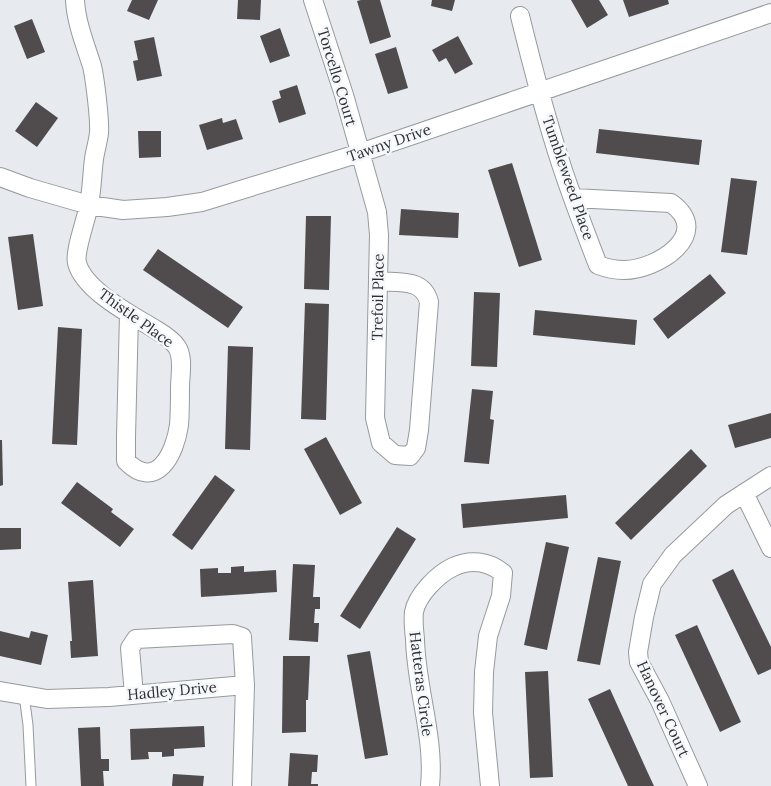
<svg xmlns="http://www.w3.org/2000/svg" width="771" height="786" font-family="Lora,serif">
<rect width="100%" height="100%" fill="#e7eaee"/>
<path fill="#504c4e" d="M132 0H158L149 20 127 11Z
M238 0H261L260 20 237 19Z
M361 0H380L391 37 370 44 357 1Z
M432 0H455L452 11 431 6Z
M571 0H599L608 15 587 28Z
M623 0H668L669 4 629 17Z
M32 19 45 52 27 59 14 26Z
M280 28 290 56 270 63 260 36Z
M458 36 473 64 455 74 446 58 439 62 432 50Z
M154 37 162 76 137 81 133 61 138 60 134 41Z
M396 47 408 88 388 94 375 54Z
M297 85 306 114 279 123 272 101 281 98 279 91Z
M36 102 58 118 37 147 15 131Z
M222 118 223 123 236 119 243 139 207 150 199 125Z
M599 129 702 140 699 165 596 153Z
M138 131H161V157L139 158Z
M512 163 542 260 519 267 488 170Z
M731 178 757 181 747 255 721 252Z
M401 209 459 213 458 238 399 235Z
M306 216H331L329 290 304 289Z
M33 234 43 306 18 310 8 237Z
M158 249 243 307 228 328 143 270Z
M710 274 726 293 668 339 653 319Z
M474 292 500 293 497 367 471 366Z
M305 303 329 304 326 420 301 419Z
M535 310 637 320 635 345 533 335Z
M58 327 82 329 77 445 52 444Z
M228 346 253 347 250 450 225 449Z
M472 389 493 391 490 419 494 420 489 464 464 462Z
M771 413V438L735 448 728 425Z
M326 437 362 503 340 515 304 449Z
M0 440H2L3 485 0 486Z
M691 449 707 466 631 540 615 523Z
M215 475 235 490 192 550 172 535Z
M77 482 113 509 111 512 134 529 120 547 61 503Z
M566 495 568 518 463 528 461 504Z
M397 527 416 539 360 629 340 616Z
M0 528H21V549L0 550Z
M546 542 569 547 547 650 524 645Z
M598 557 621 561 600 665 577 661Z
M293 564 315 565 313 597H320V609H315L314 623H319L318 642 289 640Z
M244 566V572L276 570 277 592 201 597 200 569 218 568V573H231V567Z
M733 569 771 647V669L758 675 712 580Z
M93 580 98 656 71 658 70 641H72L68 582Z
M697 625 741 722 720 732 675 635Z
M0 631 29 638 31 631 48 635 41 665 0 656Z
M370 651 388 755 365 759 347 655Z
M283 656H310L308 700H306V732L282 733Z
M548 671 553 777 530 778 525 672Z
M610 689 647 771 654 786H628L588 699Z
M204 726 205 747 174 749V756L162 757V752H148L149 759 131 760 130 729Z
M100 727 101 759H109V771H103L104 786H81L78 728Z
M290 753 318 755 317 772H312L311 784H318V786H288Z
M173 774 204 776 203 786H172Z"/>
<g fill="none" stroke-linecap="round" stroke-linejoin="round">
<defs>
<path id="service" d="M24 695 28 725 31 786"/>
<path id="minor" d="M75 0C76 22 85 44 92 66 95 79 100 120 99 133 98 142 95 151 94 159 92 174 92 190 89 204 87 218 74 251 77 263 84 290 130 314 153 328 161 333 171 338 177 347 184 358 180 375 180 388 180 400 180 413 179 425 175 454 156 492 126 461V437L129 314
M313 0 344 95 377 212 379 235 375 418 381 443 395 455 410 456 416 448 419 430 429 302C423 278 399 283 378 281
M520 16C532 65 545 115 561 164 572 198 585 231 598 265 606 268 615 270 624 270 657 270 714 234 671 203L573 198
M0 177 30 188 89 205 123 210 167 207 202 202 360 153 771 13
M744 493 771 548
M0 691 47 699 109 697 245 685
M134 695 130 648 136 639 233 634 242 637 245 685 242 786
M430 786C435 737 416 688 415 639 414 630 413 620 414 612 417 595 438 574 453 567 470 559 488 561 503 573L501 596 488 636 484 672 483 713 490 786
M698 786 660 701 639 662 638 652 644 617 652 584 673 555 726 505 771 476"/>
</defs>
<use href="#service" stroke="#979a9d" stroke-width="11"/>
<use href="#minor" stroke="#979a9d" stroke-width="20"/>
<use href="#service" stroke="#fff" stroke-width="9"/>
<use href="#minor" stroke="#fff" stroke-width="18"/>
</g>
<g text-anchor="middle" stroke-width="5" stroke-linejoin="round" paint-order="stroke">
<g font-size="15" fill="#2e2f31" stroke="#f5f8fb">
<text transform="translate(337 77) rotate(73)" y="5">Torcello Court</text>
<text transform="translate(389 143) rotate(-19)" y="5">Tawny Drive</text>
<text transform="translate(568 178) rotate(71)" y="5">Tumbleweed Place</text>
<text transform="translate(378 297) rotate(-89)" y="5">Trefoil Place</text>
<text transform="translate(136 318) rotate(36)" y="5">Thistle Place</text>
<text transform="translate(421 684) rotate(83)" y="5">Hatteras Circle</text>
<text transform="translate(172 691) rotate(-5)" y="5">Hadley Drive</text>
<text transform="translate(663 709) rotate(65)" y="5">Hanover Court</text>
</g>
</g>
</svg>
